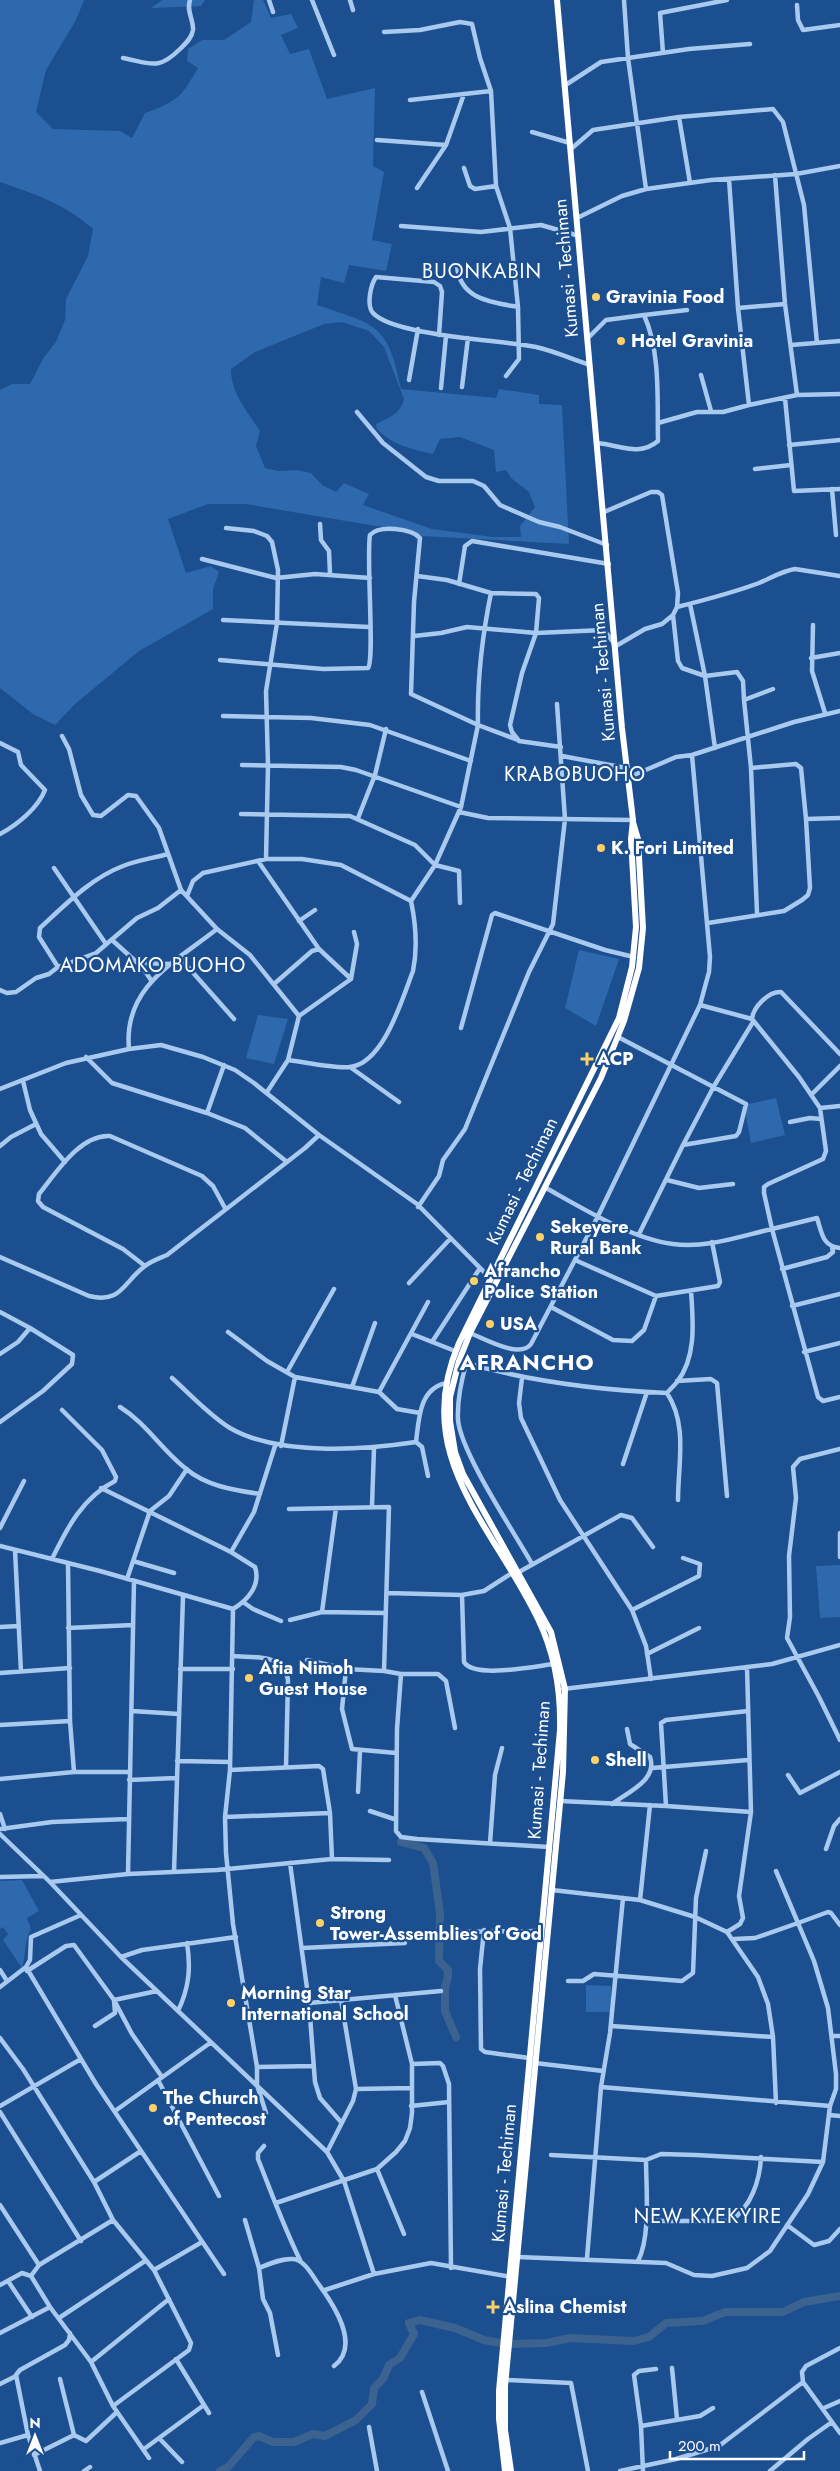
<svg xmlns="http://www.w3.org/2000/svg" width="840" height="2471" font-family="Jost,sans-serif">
<rect width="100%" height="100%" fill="#1b4f8f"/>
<path fill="#2e69ad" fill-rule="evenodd" d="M0 0H84L76 20 46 70 36 112 53 129 120 131 132 138 145 113C177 102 182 96 198 68L187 61 188 49 202 40H224L251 22 254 0H263L271 18 291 14 298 28 281 35 290 54 309 49 327 99 375 88 373 166 384 172 372 240 392 244 386 271 349 265 344 283 321 277 317 305C376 325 388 323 401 389L496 398 499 389 539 395V404L562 405 569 544 422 536 418 533 245 504H208L168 519 186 573 211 566 219 572 213 589V609L139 651 75 704 55 725 33 714 0 688V390L12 384H30L44 357 56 342 65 320 66 299 88 256 93 229C65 204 35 194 0 182ZM342 322 369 331 384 347 404 399C401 413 389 418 376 424L377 429C392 445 412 449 433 454L440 439 460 437 494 450 496 472 506 470 511 478 529 492 535 507 520 526 521 537H493L432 529 363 505 369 494 344 483 336 492 322 485 311 473 297 470 278 471 265 468 256 446 260 431C247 411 231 393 231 369L255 352 324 324Z
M162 0H205L201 6 151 8Z
M579 950 619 959 596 1026 565 1008Z
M258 1015 288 1019 274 1064 246 1058Z
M776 1098 785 1135 751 1143 744 1105Z
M840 1565V1617L820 1618 816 1566Z
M22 1880 39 1911 27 1918 31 1929C24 1941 26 1955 22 1968L3 1940 8 1934 3 1927 0 1929V1881Z
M586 1985 611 1986V2012H586Z"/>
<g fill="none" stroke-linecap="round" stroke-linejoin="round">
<path stroke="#3c6290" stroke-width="8" d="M401 1842 424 1848 433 1863 440 1913 439 1961 448 1970V1977L445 1987V2011L456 2037
M220 2471 228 2467 254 2437 259 2436 273 2442H294L313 2434 325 2436 356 2420 372 2404 374 2388 383 2379 389 2365 400 2358 414 2334 409 2323 420 2320 455 2328 484 2340 506 2344 546 2343 571 2338 634 2341 649 2337 666 2323 703 2321 725 2312H783L804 2302 840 2296"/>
<path stroke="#a9c9ee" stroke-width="4.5" d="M269 0 273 12
M312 0 334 55
M350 0 353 10
M624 0 628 58 646 189
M797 5 798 20 803 30 840 25
M384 32 420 30 460 22 472 24 480 58 491 91 496 186 510 228 518 307 519 359 506 376
M663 53 660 13 727 0
M123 58C150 63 158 71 180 49 185 44 192 38 193 30 194 20 186 12 190 0
M564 86 601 62 689 49 750 44
M410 100 491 91
M679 117 690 183
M532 132 570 143
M377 140 446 145
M571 149 593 130 679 117 773 109 783 122 804 205 817 343
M464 168 470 186 475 189 496 186
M775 175 785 304 797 395 840 394
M729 179 738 308 749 405
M417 188 446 145 464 94
M577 218 622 196 646 189 711 180 796 174 840 166
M401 226 481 232 541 225 579 236
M457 266C460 299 490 302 518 307
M738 308 785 304
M644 315 687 310
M439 335 442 292 440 286 434 282 376 277C371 284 366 305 373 313 394 336 502 340 536 347 554 351 572 359 590 365
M588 338 606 320 644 315C661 353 657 400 658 441 639 457 620 445 597 443
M791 345 840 341
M701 375 711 411
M409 380 418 329
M462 387 468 338
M441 388 446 336
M785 398 794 491 840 489
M357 412 383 443 426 477 439 481H473L484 486 500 505 539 522 560 527 607 545
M658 423 697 412H723L749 405 797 395
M789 445 840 440
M755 469 791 465
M832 489 836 535
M320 524 321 540 329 551 330 574
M226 528 254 531 267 536 272 542 278 570 277 623 266 691 268 765 266 859
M202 559 276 578 315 574 370 578
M417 576 447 580 491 593 536 594 539 598 536 633 522 673 510 725 512 732 519 741 561 747
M459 584 465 546 472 541 609 564
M491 593C482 637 477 680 478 725L518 740
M690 604 705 676 737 672 743 681 744 700
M677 607C705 600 732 593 759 583 771 578 782 571 795 569L840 576
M673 615 678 661 682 668 705 676 715 748
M223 620 369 627
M813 625 812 671 825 713
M414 636 441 633 467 627 536 633 604 630 616 646 645 629 662 624 673 615 677 607 678 593 662 495 658 492H651L604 512
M811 658 840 653
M220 660 323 669 368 668C375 660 366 556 370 535 379 525 411 528 420 538L414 602 411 694 478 725 461 807 435 865 411 901
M223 716 311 718 370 725 471 761
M62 736 69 749 81 795 93 815 101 816 128 795 136 796 159 828 181 890 217 929 250 955 299 1016 288 1060 267 1092
M0 743 18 752 21 765 45 790C38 808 17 825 0 834
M562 756 626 768
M242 765 341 767 356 770 461 807
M627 778 676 757 692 755 794 722 840 711
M459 812 488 818 633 820
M241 814 350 816 415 845 435 865 459 871 460 903
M358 818 375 775 386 729
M806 819 840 818
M258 861 319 949
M54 868 106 944
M187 896 193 881 203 873 266 859H302L341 865 411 901C416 925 418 947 413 971 402 999 384 1063 350 1067 334 1069 305 1062 288 1060
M757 913 751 768 744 700 773 689
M299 921 315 910
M708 923 784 911 802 900 808 895 810 888 806 819 801 768 796 764 751 768
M112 940 142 967 151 980
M180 958 234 1019
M138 963 171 964
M58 967 39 937 40 928C65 905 91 878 123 866 138 860 154 858 168 854
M274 984 312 951 319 949 351 979
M0 990 7 993 16 992 36 978 49 974 58 967 96 953 137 918 158 908 181 890
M700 1005 752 1019 799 1077 820 1108 826 1151 823 1159 768 1184 764 1187V1193L772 1229 817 1218C822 1233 822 1246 840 1248
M299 1016 351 979 357 944 354 932
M752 1019C753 1007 769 991 781 992L840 1054
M461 1028 492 915 495 913 605 950 634 957
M618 1037 746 1104 739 1132 736 1136 683 1145 639 1234
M129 1049C123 987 175 962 217 929
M86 1057 112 1083 207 1113 245 1128 287 1162
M350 1067 399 1102
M23 1081 30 1110 41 1134 65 1162
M0 1089 66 1063 129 1049 161 1045 203 1057 235 1070 254 1083 319 1135 417 1204 490 1278
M811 1095 840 1066
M820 1108 840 1106
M207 1113 224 1065
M790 1122 810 1118 821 1119
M683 1145 714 1086 753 1022
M0 1146 11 1137 36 1124
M667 1180 699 1188 733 1184
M546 1188C582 1208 632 1239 673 1244 705 1249 741 1236 772 1229L818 1397 823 1401 840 1397
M418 1207 439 1176 443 1160 465 1129 529 972 553 924 565 819 557 704
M0 1257 89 1296C122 1304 123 1282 145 1266 151 1261 160 1258 167 1255L305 1148 319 1135
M575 1260 656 1296 718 1286 720 1282 712 1242
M145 1266 123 1249 43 1207 38 1201 39 1194C56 1173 80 1134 110 1136L202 1176 213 1186 225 1208
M782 1269 827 1257 833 1252 832 1247
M409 1283 450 1239
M792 1306 840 1294
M551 1307 613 1340 632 1341 644 1330 656 1296
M0 1312 30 1328 73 1355 72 1364 43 1391 0 1422
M228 1332 267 1361 295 1377 379 1392 397 1409 420 1413
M470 1333C485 1339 520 1359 531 1344L598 1216 700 1005 709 972 710 957 692 755
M412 1334 455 1351
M432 1342 480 1268
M804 1352 840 1343
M0 1354 18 1342 30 1328
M459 1361C526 1381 597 1390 667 1393 688 1425 678 1464 678 1500
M466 1364C461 1382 457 1401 458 1420 461 1453 514 1532 532 1564
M287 1372 334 1289
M172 1378C191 1395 209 1415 230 1428 278 1456 363 1450 416 1442
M522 1378 519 1403 521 1418 560 1500 632 1610 646 1646 651 1679
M677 1381 711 1379 717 1383 727 1496
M352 1387 375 1323
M379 1392 428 1302
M667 1393C670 1389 674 1386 677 1382 697 1357 693 1320 691 1291
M120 1407C146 1423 161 1449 185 1468 206 1486 233 1490 260 1494
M416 1442C419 1419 419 1389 446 1383
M416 1442 422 1447 428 1476
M281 1446 295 1377
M840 1449 800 1459 793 1467 796 1498 789 1556 790 1617 787 1638 819 1697 840 1740
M623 1464 647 1392
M372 1506 374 1448
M289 1509 389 1507 384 1671
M0 1528 24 1481
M840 1533V1557
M0 1546 100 1571 233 1609C248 1600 261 1585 255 1567L231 1552 101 1488
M15 1550 21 1672
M231 1552 254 1512 275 1446
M52 1559C67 1528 83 1497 115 1481L116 1477 102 1450 62 1410
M133 1561 174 1573
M68 1564 70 1721 74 1772
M519 1572 621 1515 632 1518 653 1547
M127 1579 150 1511 169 1496 187 1469
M387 1593 462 1595 484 1591 512 1573
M462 1595 464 1662C474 1679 536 1666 554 1664
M243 1602 253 1609 281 1621
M233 1609 230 1770 225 1817 226 1853 233 1924 257 2067V2085L266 2113
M632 1610 699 1576 700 1564 683 1558
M322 1612 336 1508
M290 1620 322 1612 386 1613
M0 1627 19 1626
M68 1628 133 1625
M647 1654 699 1628
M233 1656C253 1658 285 1653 288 1680L286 1767
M307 1660 346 1669 384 1671 401 1674H438L446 1681 455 1728
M180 1669H233
M346 1669 342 1709 352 1749 396 1753
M0 1673 70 1668
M401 1674 397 1729 396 1831 401 1837 417 1839 549 1847
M563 1689 772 1664 840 1645
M132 1711 179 1714
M748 1711 666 1720 661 1723 666 1806 751 1812
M0 1725 70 1721
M177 1761 230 1762
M652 1768 748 1760
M230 1770 319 1766 323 1769 330 1813 332 1859
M788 1775 800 1793 840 1772
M0 1779 74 1772H129
M129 1780 176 1778
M358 1792 360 1751
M560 1801 666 1806
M612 1804C628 1792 658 1780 650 1757L630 1744 627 1729
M370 1811 394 1819
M0 1814 5 1829
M225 1817 330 1813
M0 1829 52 1822 128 1819
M0 1834 50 1882 121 1957 327 2152 344 2181 374 2274
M490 1843 495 1775 502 1748
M826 1849 834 1826 840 1819
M290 1863 309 2003 315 2082 320 2098 341 2122
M776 1871 798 1923 828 1912 831 1913 840 1925
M174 1872 183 1596
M128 1874 134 1581
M0 1877 43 1876
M50 1882 128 1874 217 1870 332 1859 389 1860
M552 1890 640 1900 695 1917 727 1932 758 1977 768 2004 773 2037 776 2103
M640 1900 650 1805
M484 1930 480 1969 481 2049 485 2052 529 2058
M454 1932 541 1931
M727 1932 740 1924 743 1918 739 1896 751 1812 747 1667
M302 1948 405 1943
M121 1957 142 1950 236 1937
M26 1967 96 2084 224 2274
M0 1970 7 1981
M27 1971 66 1946 74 1945 114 2000 132 2034 162 2077
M568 1981H583L594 1974 682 1981 693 1973 696 1898 706 1851
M0 1987 26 1967 30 1960 31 1937 81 1915
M309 2003 441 1991
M178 2011C189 1988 191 1968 187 1943
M95 2026 115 2013 114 2000 157 1991
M611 2026 773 2037
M832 2036H840
M0 2038 23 2069 94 2182 113 2220 154 2270 191 2343 189 2350 113 2406
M535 2063 603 2071
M412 2064 440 2063 443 2066 449 2084 451 2268
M257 2067 313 2066
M158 2080 219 2196
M601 2087 830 2106 836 2089V2074L828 2008 814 1961 798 1923 755 1938 734 1939
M356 2089 411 2088
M0 2106 81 2059
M411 2106 449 2102
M115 2111 210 2043
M0 2112 81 2241
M829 2115 840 2116
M264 2146 258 2153V2159C272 2194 284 2228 301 2262
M327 2152 353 2101 356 2089 341 2000
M551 2155 646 2160 661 2154 696 2155 823 2162
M377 2169 404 2234
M94 2182 141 2151
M276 2203 377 2169 396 2152 405 2141 410 2128 412 2113V2064L395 1995
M0 2205 39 2265
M245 2220 259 2268
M645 2221H730C751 2208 760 2180 761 2157
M787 2225 814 2245 829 2241 840 2229
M518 2257 666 2263 694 2275 712 2276 747 2268 770 2251 808 2194 823 2162 830 2106
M587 2258 601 2087 610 2033 623 1898
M638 2261C651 2236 646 2188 646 2160
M154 2270 202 2242
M31 2276 50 2307 91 2362 113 2406 149 2458
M8 2281 32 2317
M0 2285 22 2273 31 2276 39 2265 113 2220
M325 2290 374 2274 431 2263 511 2277
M59 2318 145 2261
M0 2333 50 2307
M840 2348 806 2366 802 2372 803 2382 840 2433
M278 2355 270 2313 263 2299 259 2268C269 2264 282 2258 293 2259 304 2260 311 2273 317 2282 332 2302 362 2345 334 2366
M176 2359 209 2413
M91 2362 169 2299
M672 2368 677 2419
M60 2379 74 2435
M506 2380 571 2383 588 2471
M0 2384 16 2376
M422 2392 448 2471
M824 2408 840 2401
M641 2426 700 2416 713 2408
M369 2427 377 2471
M159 2438 182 2462
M0 2443 28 2435
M144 2449 204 2405
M34 2455 74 2435 86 2441 117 2412
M40 2471 28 2435 16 2375 20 2370 65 2345 69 2340 70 2333
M84 2471 90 2467
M620 2471 676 2459 719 2446 803 2382
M643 2471 641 2426 634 2375 639 2371 656 2369
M770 2471 808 2439 832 2422"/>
<path stroke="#fff" stroke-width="6" d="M505 2471 499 2419V2391L560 1730C561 1691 555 1654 538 1619 493 1525 410 1456 459 1343L619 1018 632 967 636 927 631 839 633 820 622 728 557 0
M511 2471 505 2430V2386L563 1772 565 1689 551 1632 463 1474 455 1452 450 1421V1397L459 1361 470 1333 601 1078 624 1021 639 968 643 928 638 839 633 822"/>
</g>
<g fill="#ffd166" stroke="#1b4f8f" stroke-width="2">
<circle cx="596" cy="297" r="5"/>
<circle cx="621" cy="341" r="5"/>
<circle cx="601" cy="848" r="5"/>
<path d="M584.5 1051.5h5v5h5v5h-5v5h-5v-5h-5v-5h5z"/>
<circle cx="540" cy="1237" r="5"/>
<circle cx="474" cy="1281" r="5"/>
<circle cx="490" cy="1324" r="5"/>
<circle cx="249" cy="1678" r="5"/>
<circle cx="595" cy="1760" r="5"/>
<circle cx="320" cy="1923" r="5"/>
<circle cx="231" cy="2003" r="5"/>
<circle cx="153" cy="2108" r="5"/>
<path d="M490.5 2299.5h5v5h5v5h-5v5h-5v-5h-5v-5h5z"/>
</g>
<g text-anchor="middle" stroke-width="4.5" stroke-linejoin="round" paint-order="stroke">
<g font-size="18" fill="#fff" stroke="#1b4f8f">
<text transform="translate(566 268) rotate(-95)" y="6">Kumasi - Techiman</text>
<text transform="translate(603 672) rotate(-95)" y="6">Kumasi - Techiman</text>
<text transform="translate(522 1181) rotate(-64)" y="6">Kumasi - Techiman</text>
<text transform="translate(539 1770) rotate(-86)" y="6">Kumasi - Techiman</text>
<text transform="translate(504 2173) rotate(-85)" y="6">Kumasi - Techiman</text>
</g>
<g font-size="18" font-weight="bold" fill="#fff" stroke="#1b4f8f" text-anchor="start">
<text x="606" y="303">Gravinia Food</text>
<text x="631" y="347">Hotel Gravinia</text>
<text x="611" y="854">K. Fori Limited</text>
<text x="597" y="1065">ACP</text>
<text x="550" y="1233">Sekeyere<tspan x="550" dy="21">Rural Bank</tspan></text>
<text x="484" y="1277">Afrancho<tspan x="484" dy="21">Police Station</tspan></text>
<text x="500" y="1330">USA</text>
<text x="259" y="1674">Afia Nimoh<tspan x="259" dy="21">Guest House</tspan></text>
<text x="605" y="1766">Shell</text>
<text x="330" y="1919">Strong<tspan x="330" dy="21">Tower-Assemblies of God</tspan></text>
<text x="241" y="1999">Morning Star<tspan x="241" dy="21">International School</tspan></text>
<text x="163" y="2104">The Church<tspan x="163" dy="21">of Pentecost</tspan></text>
<text x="503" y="2313">Aslina Chemist</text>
</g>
<g font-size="20" letter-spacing="1" fill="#fff" stroke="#1b4f8f">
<text x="482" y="278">BUONKABIN</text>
<text x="575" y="781">KRABOBUOHO</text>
<text x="153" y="972">ADOMAKO BUOHO</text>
<text x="708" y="2223">NEW KYEKYIRE</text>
</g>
<g font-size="22" font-weight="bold" letter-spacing="1" fill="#fff" stroke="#1b4f8f">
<text x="527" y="1370">AFRANCHO</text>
</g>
</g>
<g transform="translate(35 2436)" stroke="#1b4f8f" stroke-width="4" paint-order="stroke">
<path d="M0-4L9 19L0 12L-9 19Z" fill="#ffffff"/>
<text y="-8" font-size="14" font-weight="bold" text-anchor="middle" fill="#ffffff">N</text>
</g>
<path d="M670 2451v8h134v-8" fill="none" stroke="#ffffff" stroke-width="2.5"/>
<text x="678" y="2451" font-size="15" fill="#ffffff" stroke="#1b4f8f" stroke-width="4" paint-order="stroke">200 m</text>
</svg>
